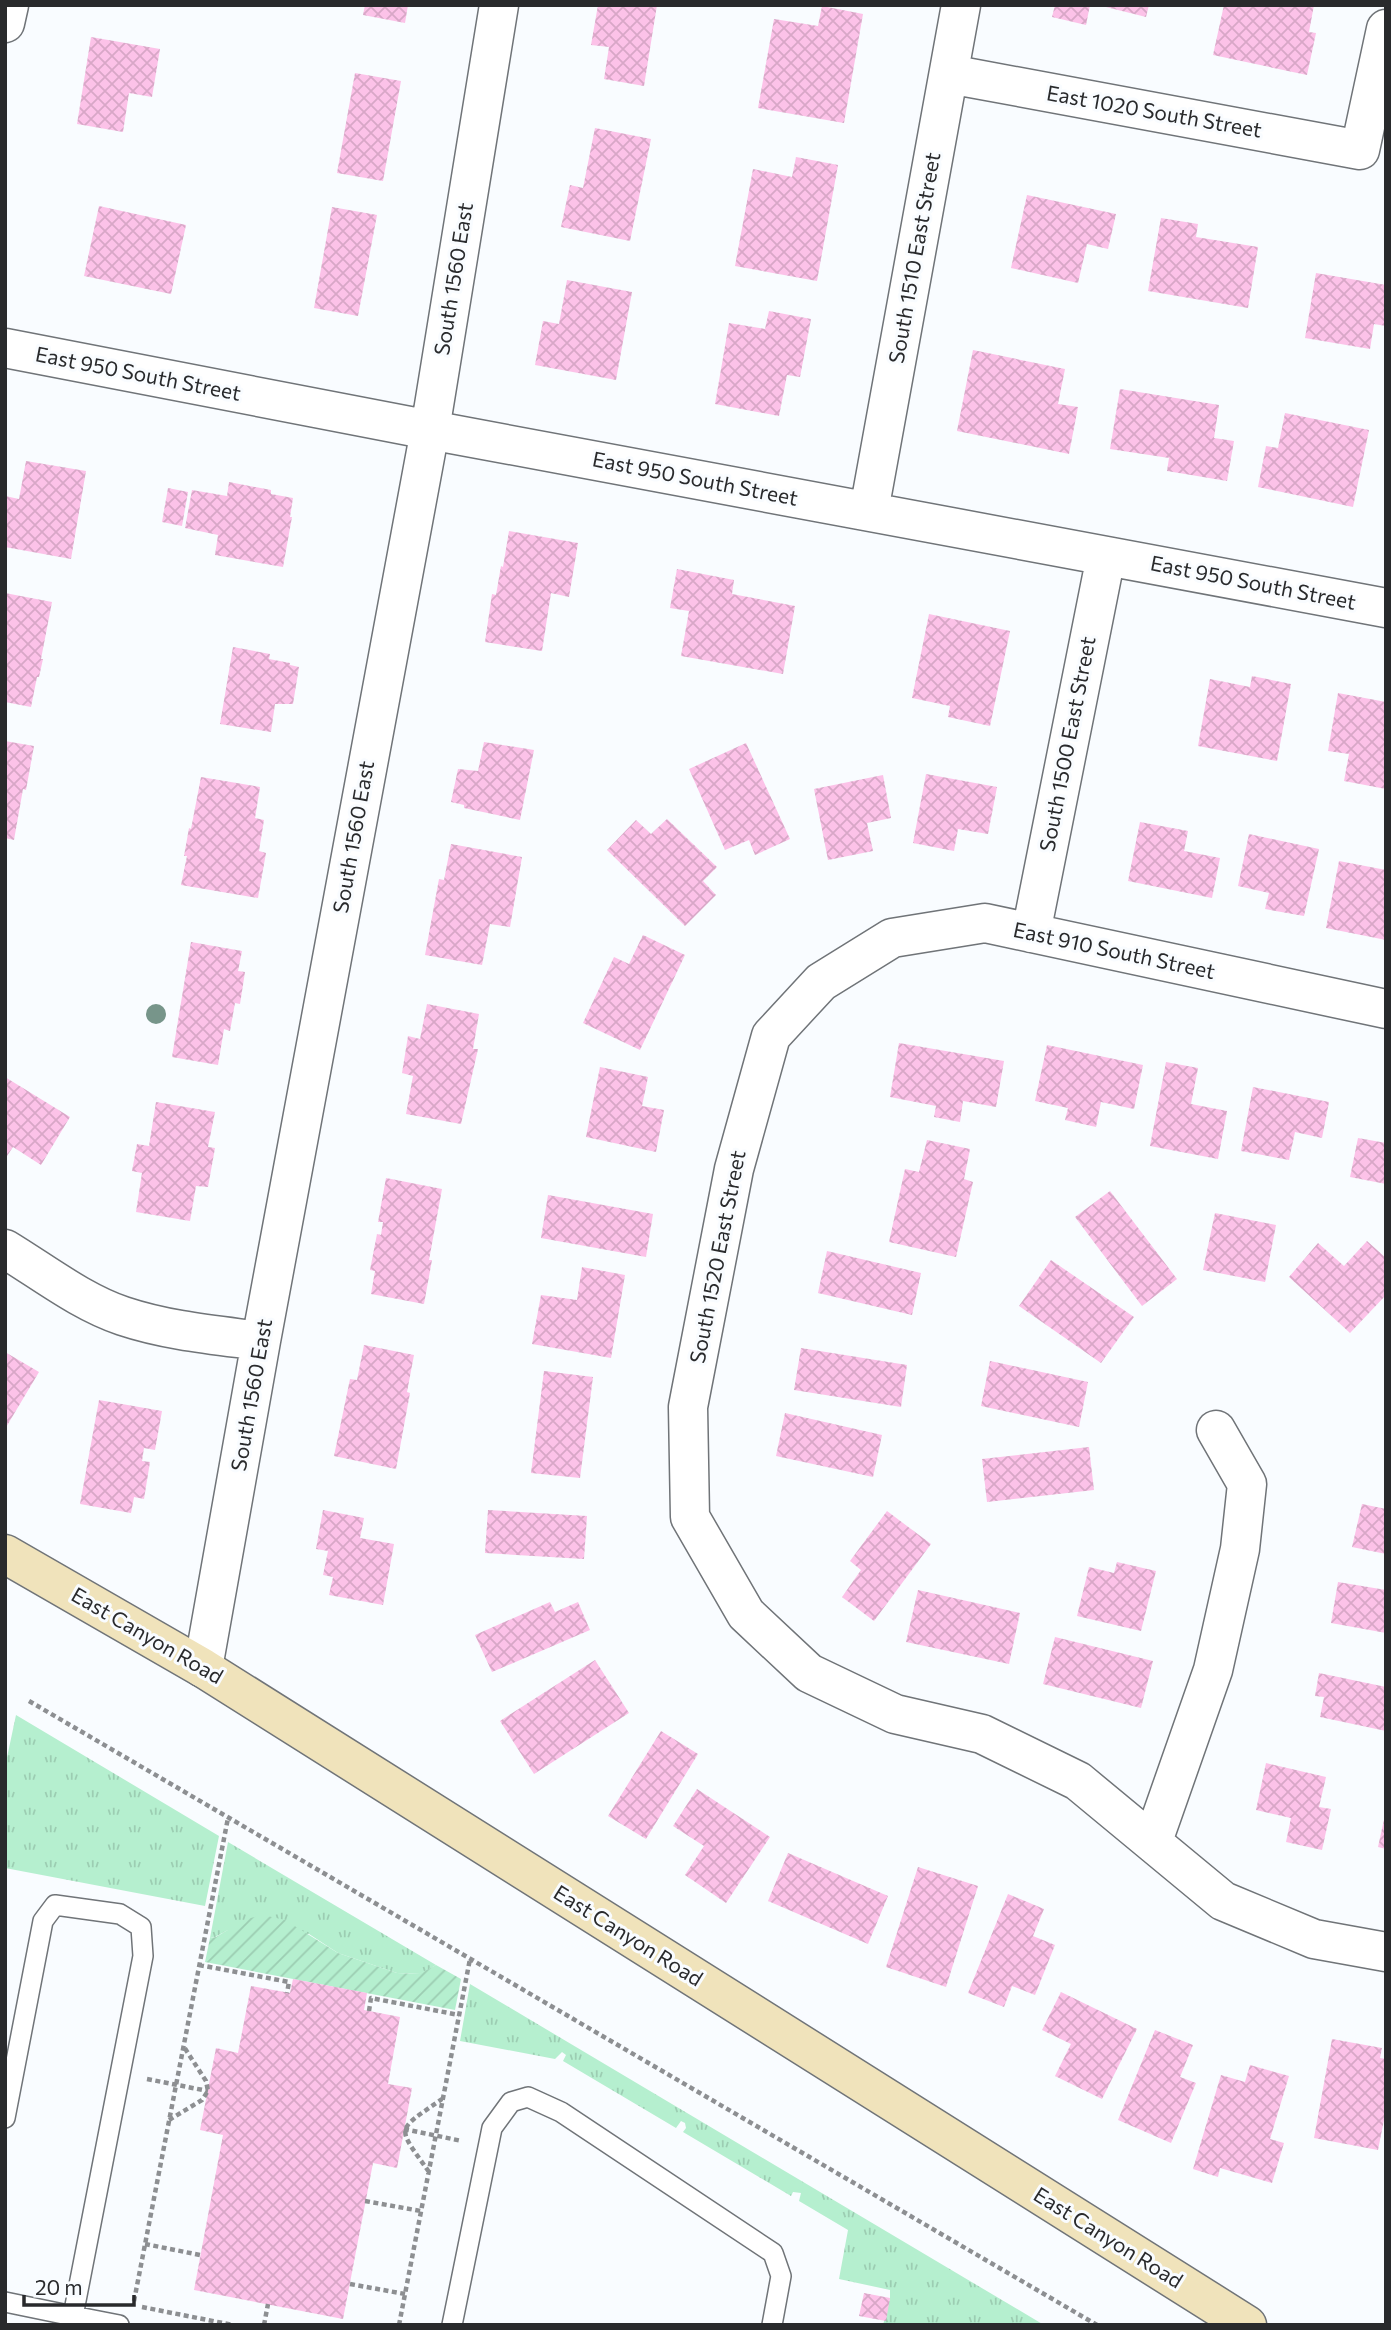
<svg xmlns="http://www.w3.org/2000/svg" width="1391" height="2330" font-family="Commissioner,sans-serif">
<defs>
<pattern id="grass-tufts" width="24" height="20" patternUnits="userSpaceOnUse" patternTransform="scale(1.75)"><rect width="24" height="20" fill="#b5efcf"/><path d="M3 7l-1-3M5 7V3M7 7l1-3M15 17l-1-3M17 17v-4M19 17l1-3" fill="none" stroke="#9ccdb2"/></pattern>
<pattern id="garden-furrows" width="10" height="10" patternUnits="userSpaceOnUse" patternTransform="scale(1.75)"><rect width="10" height="10" fill="#b5efcf"/><path d="M-1 1l2-2M0 10L10 0M9 11l2-2" fill="none" stroke="#9ccdb2"/></pattern>
<pattern id="building-cross-hatch" width="8" height="8" patternUnits="userSpaceOnUse" patternTransform="scale(1.75)"><rect width="8" height="8" fill="#fcc2e8"/><path d="M0 0l8 8M0 8l8-8" fill="none" stroke="#d8a7c7"/></pattern>
</defs>
<rect width="100%" height="100%" fill="#f9fcff"/>
<path fill="url(#grass-tufts)" d="M16 1715 219 1836 205 1906 5 1868V1767Z
M228 1842 436 1965 420 1974 397 1973 338 1953 309 1934 228 1930 215 1937 210 1938Z
M470 1984 1044 2325H883L890 2298V2290L839 2279 848 2230 799 2201 801 2193 793 2192 791 2196 683 2132 686 2128 685 2123 681 2121 676 2128 563 2061 566 2055 562 2052 555 2059 460 2041Z"/>
<path fill="url(#garden-furrows)" d="M263 1915 285 1920 338 1953 397 1973 419 1974 436 1965 461 1979 455 2010 205 1962 210 1938 216 1937 246 1919Z"/>
<path fill="url(#building-cross-hatch)" d="M365 5H408L405 23 363 15Z
M598 5H657L644 86 604 79 609 47 591 45Z
M1055 5H1090L1086 25 1052 17Z
M1098 5H1149L1146 17Z
M1224 5H1314L1309 32 1316 33 1307 75 1213 55Z
M822 6 863 14 844 123 758 108 774 19 818 26Z
M91 37 160 49 152 97 129 93 123 132 77 124Z
M355 73 401 81 383 181 337 173Z
M595 128 651 139 630 241 561 227 570 185 583 188Z
M796 157 838 165 817 281 735 266 753 169 792 177Z
M1027 195 1116 214 1108 249 1087 244 1078 283 1011 268Z
M99 206 186 225 171 294 84 276Z
M332 207 377 215 358 316 314 308Z
M1161 218 1198 224 1196 237 1258 247 1248 308 1148 291Z
M1316 273 1386 285V326L1374 324 1370 349 1305 338Z
M567 280 632 292 616 380 535 365 543 321 559 324Z
M769 311 811 319 800 377 787 375 779 416 715 404 729 323 765 329Z
M973 350 1065 369 1058 404 1078 407 1069 454 957 431Z
M1120 389 1219 405 1214 438 1234 441 1227 481 1167 471 1169 458 1110 449Z
M1285 413 1369 430 1353 507 1258 487 1266 446 1278 448Z
M26 461 86 471 71 559 5 547V496L19 499Z
M229 482 271 490V494L293 498 290 517H292L283 567 215 555 218 535 185 528 192 490 227 496Z
M168 488 188 492 182 526 162 522Z
M509 531 578 543 569 597 551 593 542 651 485 642 492 594 496 595 501 566 503 567Z
M677 569 734 580 732 594 795 606 783 674 681 656 689 611 670 608Z
M5 593 52 602 41 659H43L39 677H37L31 707 5 702Z
M929 614 1010 631 990 726 948 717 950 706 912 698Z
M233 647 270 654 269 659 290 663V665L299 667 293 704H275L271 732 220 724Z
M1252 676 1291 684 1277 761 1198 746 1210 679 1250 687Z
M1338 693 1386 702V789L1344 781 1349 754 1328 751Z
M5 741 34 746 26 790 23 789 14 840 5 838Z
M484 742 534 750 520 820 464 808V805L451 802 458 769 478 771Z
M746 743 790 839 755 855 749 840 725 850 689 769Z
M926 774 997 787 988 834 958 829 954 851 913 843Z
M883 775 891 818 867 823 873 851 828 860 814 789Z
M201 777 260 787 255 818 264 820 259 851 266 853 258 898 181 885 187 856H184L189 828 191 829Z
M667 819 717 867 703 881 716 895 685 926 607 850 636 820 651 834Z
M1140 822 1188 831 1184 851 1220 858 1212 898 1128 881Z
M1249 834 1319 849 1304 916 1265 909 1269 893 1238 886Z
M451 844 522 857 510 927 490 924 482 965 425 955 439 879 444 880Z
M1339 861 1386 870V940L1326 928Z
M643 935 685 955 640 1050 583 1023 614 957 629 964Z
M191 942 242 951 238 971 245 972 240 1004 235 1003 230 1031 224 1029 218 1065 172 1057Z
M427 1004 479 1014 473 1049H478L461 1124 406 1114 413 1076 402 1073 408 1036 420 1039Z
M899 1043 1004 1061 996 1107 963 1101 960 1122 934 1117 936 1106 890 1097Z
M1047 1045 1143 1065 1134 1109 1101 1102 1096 1127 1065 1120 1068 1108 1035 1101Z
M1166 1062 1198 1068 1191 1104 1227 1111 1218 1159 1150 1146Z
M600 1067 648 1077 642 1106 664 1110 656 1152 586 1137Z
M5 1077 70 1117 41 1165 13 1147 5 1159Z
M1253 1087 1329 1102 1322 1138 1295 1132 1289 1160 1241 1151Z
M156 1102 215 1112 208 1147 215 1148 208 1187 196 1186 190 1221 136 1212 142 1173 132 1171 137 1144 149 1146Z
M1358 1138 1386 1143V1184L1350 1177Z
M927 1140 970 1149 964 1179 973 1182 956 1257 889 1242 905 1169 919 1172Z
M386 1178 442 1189 429 1260H432L424 1304 371 1294 375 1271 370 1270 377 1234 381 1235 383 1222H378Z
M1110 1191 1177 1279 1142 1306 1075 1217Z
M548 1195 653 1214 646 1257 541 1238Z
M1215 1213 1276 1225 1265 1282 1203 1270Z
M1367 1241 1386 1258V1295L1350 1333 1289 1277 1318 1243 1344 1266Z
M827 1251 921 1273 912 1315 818 1293Z
M1051 1260 1134 1317 1101 1363 1019 1306Z
M582 1267 625 1275 611 1358 532 1344 541 1295 577 1300Z
M364 1345 414 1355 407 1392 410 1393 396 1469 334 1456 350 1379 357 1380Z
M801 1348 907 1365 901 1407 794 1390Z
M5 1352 39 1372 5 1429Z
M990 1361 1088 1382 1079 1427 981 1406Z
M544 1371 593 1377 580 1478 531 1473Z
M99 1400 162 1411 155 1450 144 1448 142 1461 150 1462 144 1499 134 1497 131 1513 80 1504Z
M785 1413 882 1435 873 1477 776 1456Z
M1089 1447 1094 1490 987 1502 982 1459Z
M1362 1504 1386 1509V1554L1352 1547Z
M323 1510 364 1518 360 1538 394 1544 383 1605 329 1595 333 1577 323 1575 328 1551 316 1549Z
M488 1510 587 1516 584 1559 485 1553Z
M887 1511 931 1544 874 1621 842 1597 861 1570 850 1561Z
M1117 1562 1156 1571 1141 1631 1077 1616 1089 1567 1114 1573Z
M1338 1582 1386 1590V1633L1331 1623Z
M918 1590 1020 1613 1009 1664 906 1642Z
M550 1602 555 1612 578 1602 590 1630 492 1672 475 1635Z
M1055 1637 1153 1661 1141 1708 1043 1684Z
M595 1660 629 1713 534 1774 500 1721Z
M1319 1673 1386 1687V1731L1320 1717 1324 1697 1315 1696Z
M661 1731 698 1754 646 1839 608 1816Z
M1266 1763 1326 1777 1319 1807 1331 1809 1322 1850 1286 1842 1291 1818 1256 1810Z
M697 1789 770 1837 726 1903 685 1875 704 1846 673 1826Z
M1385 1815H1386V1849L1378 1847Z
M788 1853 888 1896 868 1944 768 1901Z
M918 1867 978 1886 946 1987 886 1967Z
M1008 1894 1044 1909 1033 1936 1055 1945 1035 1995 1012 1986 1004 2007 968 1993Z
M293 1979 367 1993 364 2010 400 2017 388 2084 412 2088 397 2168 373 2163 343 2319 194 2290 223 2135 200 2130 216 2048 238 2053 251 1986 290 1993Z
M1061 1992 1137 2029 1102 2099 1055 2076 1071 2044 1042 2030Z
M1155 2030 1193 2045 1180 2077 1196 2083 1171 2143 1118 2120Z
M1332 2039 1382 2048 1380 2058 1386 2059V2110L1378 2150 1314 2138Z
M1250 2065 1289 2076 1270 2139 1284 2143 1272 2183 1220 2168 1218 2177 1193 2169 1221 2075 1245 2082Z
M864 2293 890 2298 886 2321 859 2316Z"/>
<g fill="none" stroke-linecap="round" stroke-linejoin="round">
<defs>
<path id="lane" d="M5 2118 43 1921 55 1905 120 1914 141 1927 143 1956 73 2316 5 2302
M73 2316 119 2325
M452 2325 492 2128 511 2102 528 2097 561 2112 773 2253 781 2276 772 2325"/>
<path id="street" d="M5 23 9 5
M949 74 1360 150 1386 29
M5 348 430 430 1386 608
M869 511 961 5
M1031 933 1106 556
M1386 1009 985 923 892 938 821 982 771 1036 734 1169 688 1407 690 1517 746 1614 809 1673 895 1714 982 1734 1078 1781 1223 1901 1314 1939 1386 1952
M5 1249C43 1272 81 1302 123 1316 168 1331 215 1335 261 1341
M203 1668 261 1341 430 430 499 5
M1153 1841 1213 1670 1240 1549 1247 1484 1216 1430"/>
<path id="secondary" d="M5 1554 203 1668 1247 2325"/>
</defs>
<use href="#lane" stroke="#707478" stroke-width="22"/>
<use href="#street" stroke="#707478" stroke-width="41"/>
<use href="#secondary" stroke="#707478" stroke-width="41"/>
<path stroke="#8d8f92" stroke-width="4.5" stroke-dasharray="5 3.5" stroke-linecap="butt" d="M29 1701 1097 2325
M199 1965 289 1982 287 1993
M369 2011 371 1998 459 2015
M147 2079 208 2091
M169 2120 202 2100 208 2091 206 2081 184 2047
M404 2129 462 2141
M429 2172C396 2125 395 2132 442 2099
M365 2201 421 2211
M145 2244 200 2255
M350 2284 405 2294
M134 2301 228 1818
M142 2307 233 2325
M264 2325 268 2304
M399 2325 470 1959"/>
<use href="#lane" stroke="#fff" stroke-width="19"/>
<use href="#street" stroke="#fff" stroke-width="38"/>
<use href="#secondary" stroke="#f0e3bb" stroke-width="38"/>
</g>
<circle fill="#77958a" cx="156" cy="1014" r="10"/>
<g text-anchor="middle" stroke-width="6" stroke-linejoin="round" paint-order="stroke">
<g font-size="21" fill="#292a2c" stroke="#f9fcff">
<text transform="translate(1154 112) rotate(10)" y="7">East 1020 South Street</text>
<text transform="translate(915 258) rotate(-80)" y="7">South 1510 East Street</text>
<text transform="translate(454 279) rotate(-81)" y="7">South 1560 East</text>
<text transform="translate(138 374) rotate(11)" y="7">East 950 South Street</text>
<text transform="translate(695 479) rotate(11)" y="7">East 950 South Street</text>
<text transform="translate(1253 583) rotate(11)" y="7">East 950 South Street</text>
<text transform="translate(1068 744) rotate(-79)" y="7">South 1500 East Street</text>
<text transform="translate(354 837) rotate(-80)" y="7">South 1560 East</text>
<text transform="translate(1114 951) rotate(12)" y="7">East 910 South Street</text>
<text transform="translate(718 1257) rotate(-79)" y="7">South 1520 East Street</text>
<text transform="translate(252 1395) rotate(-80)" y="7">South 1560 East</text>
<text transform="translate(147 1636) rotate(30)" y="7">East Canyon Road</text>
<text transform="translate(628 1936) rotate(32)" y="7">East Canyon Road</text>
<text transform="translate(1108 2238) rotate(32)" y="7">East Canyon Road</text>
</g>
</g>
<rect width="1391" height="2330" fill="none" stroke="#292a2c" stroke-width="14"/>
<path d="M24 2295v10h110v-10" fill="none" stroke="#292a2c" stroke-width="3.5"/>
<text x="35" y="2295" font-size="21" fill="#292a2c" stroke="#f9fcff" stroke-width="5" paint-order="stroke">20 m</text>
</svg>
